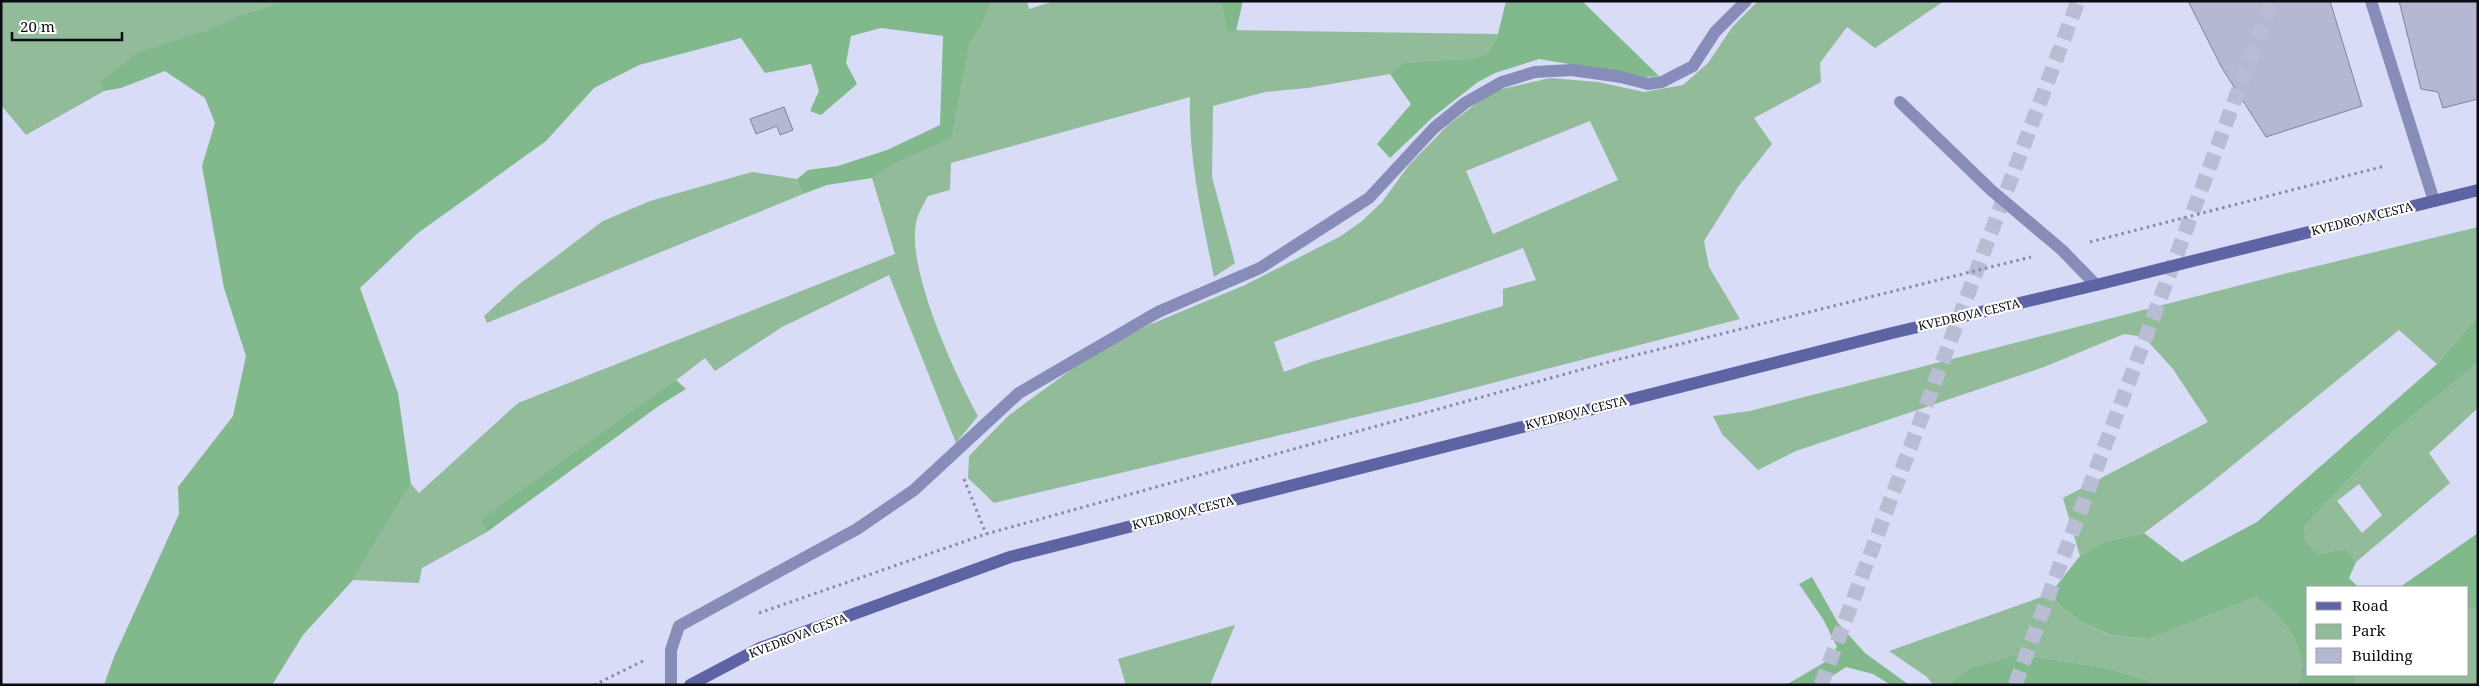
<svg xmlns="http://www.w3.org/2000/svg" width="2479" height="686" font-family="'Noto Serif',serif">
<rect width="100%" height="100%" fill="#d8dcf6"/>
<path fill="#91bb99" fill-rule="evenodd" d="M1 1H285L240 15 99 83 104 91 26 135 1 105Z
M991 1H1027L1029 9 1055 1H1220L1227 30 1498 34 1488 53 1469 59 1406 62 1390 74 1307 88 1265 92 1213 106 1212 177 1235 263 1214 277C1202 218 1188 157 1190 97L951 163 950 190 928 196C924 204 917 214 916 224 907 270 955 375 978 416L956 443 889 275 782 327 715 371 705 358 627 418 480 520 487 532 422 568 419 583 353 580 411 484 419 493 518 403 895 254 872 178 893 165 952 138 970 40 983 24Z
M1758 1H1944L1875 48 1847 27 1820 63 1821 82 1754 118 1772 144 1738 187 1704 241 1709 267 1740 319 1423 401 994 503 968 478 969 456 1008 416 1091 355 1149 325 1245 285 1341 236 1362 221 1382 202 1409 165 1448 125 1493 91 1550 78 1598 82 1644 92 1683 85 1708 63 1733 26ZM1590 121 1618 180 1493 234 1466 171ZM1523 248 1536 280 1503 289V306L1311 362 1284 372 1274 342Z
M752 172 797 179 803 194 487 323 484 316 517 286 603 221 650 201Z
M2478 227V316L2437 364 2399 330 2207 486 2144 533 2104 542 2080 556 2063 498 2208 422 2173 369 2144 337 2124 334 2044 367 1796 451 1758 470 1722 434 1713 416 1750 411 2276 276Z
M2478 363V408L2429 453 2450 483 2356 562 2346 549 2318 554 2306 541 2304 527 2392 433ZM2359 484 2382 515 2362 533 2337 501Z
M2050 594 2063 608 2081 622 2109 635 2149 639 2256 597C2282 616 2313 651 2297 685H2163L2107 668 2019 654 1972 667 1946 685H1933L1927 677 1889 651Z
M2468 608H2478V685H2354V675H2468Z
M1235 625 1210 685H1126L1118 659Z"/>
<path fill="#81b88c" d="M285 1H991L983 24 970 41 952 138 893 165 872 178 827 185 803 194 797 179 808 170 838 166 887 150 940 125 943 36 881 28 851 36 846 63 857 84 821 115 810 111 819 91 811 64 765 73 741 38 639 65 594 88 546 141 418 233 360 288 398 393 411 484 353 580 303 635 272 685H104L114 657 179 514 178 487 233 416 246 356 224 288 202 166 215 123 205 98 165 71 121 88 104 91 99 83 137 53 208 30 240 15Z
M1220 1H1243L1236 31 1227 30Z
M1506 1H1582L1659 76 1646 77 1539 59 1495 73 1478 82 1433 117 1390 158 1377 144 1411 104 1390 74 1405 62 1469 59 1488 53 1498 34Z
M2478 316V363L2392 433 2304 527 2306 541 2318 554 2346 549 2356 562 2349 578 2358 587H2308V675H2354V685H2297C2313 651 2282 616 2256 597L2149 639 2110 635 2081 622 2063 608 2050 594 2080 556 2104 542 2144 533 2182 562 2257 522 2437 364Z
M676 380 686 389 660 405 487 532 480 520Z
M2478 533V608H2468V587H2400Z
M1812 577 1838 623 1865 653 1909 685H1891L1873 674 1846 667 1819 685H1786L1825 662 1837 647 1823 619 1799 584Z
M2019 654 2107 668 2163 685H1946L1972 667Z"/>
<path fill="#b4b8d1" stroke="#80839b" d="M2188 1H2330L2362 106 2266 137 2222 68Z
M2399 1H2478V99L2443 108 2438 92 2421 89Z
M784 107 793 130 780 135 777 126 756 134 750 119Z"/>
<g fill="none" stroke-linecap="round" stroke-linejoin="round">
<path stroke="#b9bdd4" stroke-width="15" stroke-dasharray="15 8" stroke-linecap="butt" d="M1821 685 2078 1
M2015 685 2272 1"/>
<path stroke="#888b9f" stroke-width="3" stroke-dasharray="2.5 4" stroke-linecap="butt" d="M2090 242 2385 166
M964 479 986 534
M759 613 986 534 1616 360 2031 257
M594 685 645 660"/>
<path stroke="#878db8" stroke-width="12" d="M1900 102 1991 190 2062 250 2096 285"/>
<path stroke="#878db8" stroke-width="12" d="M2371 1 2434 201
M671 685V650L679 626 857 529 914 490 1019 393 1158 312 1260 268 1369 198 1434 128 1465 103 1502 82 1535 72 1572 70 1621 77 1648 84 1662 82 1693 66 1715 32 1746 1"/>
<path stroke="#5e64a3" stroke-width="12" d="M690 685 760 648 1010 557 1892 333 2096 285 2478 190"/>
</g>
<g text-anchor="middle" stroke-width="4.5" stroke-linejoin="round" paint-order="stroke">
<g font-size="12" fill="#0a0b14" stroke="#fff">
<text transform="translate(2362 219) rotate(-14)" y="4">KVEDROVA CESTA</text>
<text transform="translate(1969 315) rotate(-13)" y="4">KVEDROVA CESTA</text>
<text transform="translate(1576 413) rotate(-14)" y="4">KVEDROVA CESTA</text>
<text transform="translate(1183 513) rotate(-14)" y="4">KVEDROVA CESTA</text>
<text transform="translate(798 636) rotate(-21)" y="4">KVEDROVA CESTA</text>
</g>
</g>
<rect width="2479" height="686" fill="none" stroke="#0a0b14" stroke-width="5"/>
<rect x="2306" y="586" width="162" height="90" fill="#ffffff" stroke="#9d9da1"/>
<rect x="2316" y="602" width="25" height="8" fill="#5e64a3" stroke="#9d9da1"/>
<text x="2352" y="611" font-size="15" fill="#0a0b14">Road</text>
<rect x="2316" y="624" width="25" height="15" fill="#91bb99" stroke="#9d9da1"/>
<text x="2352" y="636" font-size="15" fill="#0a0b14">Park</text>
<rect x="2316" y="648" width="25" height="15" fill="#b4b8d1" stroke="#9d9da1"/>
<text x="2352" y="661" font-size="15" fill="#0a0b14">Building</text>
<path d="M12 32v8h110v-8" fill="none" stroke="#0a0b14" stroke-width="2.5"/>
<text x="20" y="32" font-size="15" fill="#0a0b14" stroke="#ffffff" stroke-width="4" paint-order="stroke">20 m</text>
</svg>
